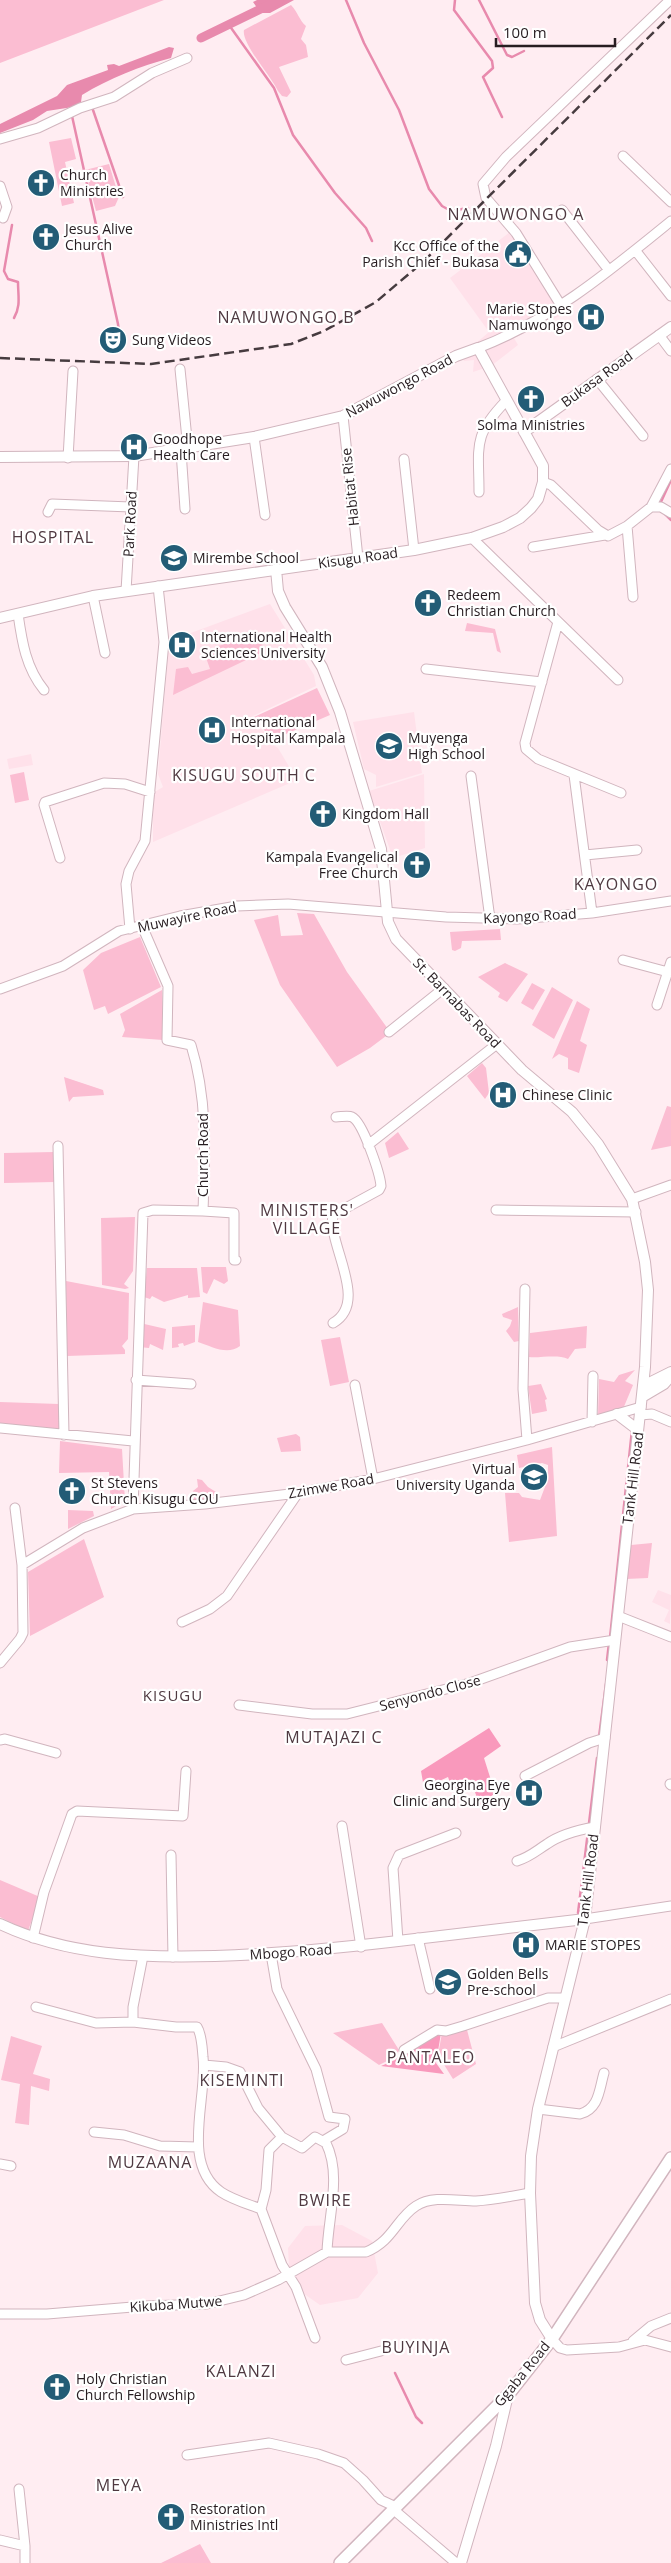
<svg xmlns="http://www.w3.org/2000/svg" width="671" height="2563" font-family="'Open Sans',sans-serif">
<rect width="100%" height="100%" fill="#ffedf2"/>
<path fill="#ffe1ea" d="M518 226 570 311 514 338 518 345 491 366 473 372 474 360 464 361 457 350 475 344 489 332 450 278Z
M270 604 314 675 316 686 253 716 273 745 278 748 297 780 153 842V793L163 787 158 774 169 642 172 637 188 634Z
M414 712 422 773 376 787V775L364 769 353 722Z
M31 754 33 765 9 769 7 759Z
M424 774 425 848 393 858 369 791Z
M658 1590 671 1595 670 1624 664 1621 669 1610 652 1602Z
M342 2225 372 2241 378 2273 358 2298 320 2305 290 2284 288 2248 305 2226Z"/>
<path fill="#fbbdd2" d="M0 0H164L0 63Z
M291 5C298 12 299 20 306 26L301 39 306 45 308 57 279 67 291 92 287 97 282 96 278 91C271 76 241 43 244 30Z
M71 138 76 159 65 162 74 203 62 206 49 142Z
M109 164 119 197 115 206 96 211 85 170Z
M467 623 495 629 501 653 497 651 493 633 465 631Z
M256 631 265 651 173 695 176 669 188 667 192 674 210 669 204 652Z
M317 688 330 715 272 740 254 717Z
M24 772 29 800 15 803 10 775Z
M297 913 314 914 347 972 388 1029 386 1036 370 1048 337 1067 280 985 254 920 278 915 281 936 303 935Z
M500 929 501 940 462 941 461 948 455 951 452 950 450 932Z
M140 937 161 987 108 1014 105 1006 94 1010 83 970 101 953Z
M505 963 528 974 507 1002 498 997 500 993 478 977Z
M532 983 545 990 533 1010 521 1003Z
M552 987 573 1000 554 1039 532 1025Z
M162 990 163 1040 122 1037 125 1030 120 1014Z
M577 1001 590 1009 580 1041 587 1045 579 1073 568 1069V1058L559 1054 552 1059Z
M482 1063 486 1068 489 1093 485 1099 467 1076Z
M64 1077 103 1090 104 1095 73 1097 69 1102Z
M667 1106 671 1107V1146L651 1150Z
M398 1132 409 1149 389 1158 385 1143Z
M54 1152 55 1182 4 1183V1153Z
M135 1217 133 1271 124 1284 129 1288 125 1289 102 1285 101 1218Z
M201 1267H226L228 1281 224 1284 214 1279 207 1294 203 1292Z
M147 1268H197L200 1297 188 1298V1295L164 1302 152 1296 150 1299 144 1297Z
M66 1281 129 1293 128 1339 122 1346 125 1350V1354L67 1356Z
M203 1302 238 1310 240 1346C227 1356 211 1346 198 1342Z
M518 1307 519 1341 514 1342 506 1331 510 1326 512 1320 503 1317 502 1314Z
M140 1323 166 1329 163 1350 150 1344 149 1348 139 1347Z
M195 1325V1342L184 1346 183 1343 178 1344 179 1347 172 1348V1327Z
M587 1326 586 1348 575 1349 568 1359C558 1354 541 1358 529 1357L530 1333Z
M340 1337 349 1382 330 1386 321 1340Z
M635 1370 625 1381 633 1385 623 1409 598 1415 599 1379 614 1382 619 1375Z
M541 1384 547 1399 545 1400 547 1411 532 1414 528 1386Z
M0 1402 59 1404 60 1430 0 1426Z
M296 1434 300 1437 301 1451 281 1452 277 1438Z
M60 1441 122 1449 125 1501 111 1509 109 1472 59 1473Z
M552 1447 557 1536 509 1542 505 1493H519L522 1497 540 1500 548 1479V1465L542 1463 519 1468 517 1455Z
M197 1479 202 1480 208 1487 216 1492C212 1501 202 1500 193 1501L195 1495 193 1491 198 1487Z
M68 1510 93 1511 94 1516 68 1529Z
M84 1539 104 1597 30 1636 28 1572Z
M652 1543 648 1578 626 1579 631 1545Z
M0 1880 40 1897 28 1931 0 1917Z
M382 2023 399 2050 395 2057 379 2065 333 2033Z
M466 2026 476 2064 453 2079 438 2055 442 2033Z
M11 2036 42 2046 33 2074 50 2079 49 2091 31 2086 29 2125 15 2123 20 2084 1 2080Z
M200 2544 211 2563H161Z"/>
<path fill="#f999bc" d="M489 1728 501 1746 484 1758 495 1793 480 1805 471 1782 453 1791 448 1777 424 1788 421 1771Z
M441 2033 436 2063 444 2074 381 2066 395 2060 401 2052Z"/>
<path fill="#e88aad" d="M257 0H294L270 13H261L253 2Z
M169 47 174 48 171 58C140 66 110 78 82 95L81 102 73 107 47 111 33 120 0 133V124L57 96 67 85 108 70 107 65 114 64 119 66Z"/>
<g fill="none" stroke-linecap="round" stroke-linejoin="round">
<path stroke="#e88aad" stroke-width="2.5" d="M346 0 364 43 399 110 429 189 442 206 451 211 468 208
M455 0 454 10 492 61 493 68 483 77 502 117
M479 0 507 55 512 57 524 51
M229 25 274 88 293 135 335 193 366 228 372 241
M93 110 123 197
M72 116 118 324 121 349
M12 225 4 271 8 279 18 282C18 296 21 306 14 318
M660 504 671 480
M665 514 671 520
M610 1638 632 1430
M607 1660 609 1643
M599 1737 606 1684
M578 1913 597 1758
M395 2373 416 2417 422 2423"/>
<path stroke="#e88aad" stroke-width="9" d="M201 38 279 0"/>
<defs>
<path id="minor" d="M0 139 38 128 80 108 114 97 152 73 187 58
M623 156 671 202
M0 186 7 207 3 218
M562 210 608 269
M635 250 671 296
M560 304 516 233 486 198 483 184 506 157 670 0
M659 335 671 351
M478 348C550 321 612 269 671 221
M180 369 188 449
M597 379 643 436
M343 416 358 558
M254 437 265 515
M181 451 185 509
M68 458 73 371
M404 459 414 550
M543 482 551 485 598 530 608 536 627 526 651 507 671 469
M479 492C479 447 472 436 506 401
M651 507H661L671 513
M48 512 52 504 131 507
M627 526 633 597
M472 538 618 680
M533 547 605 535
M126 591 134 456
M93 596 105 653
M18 614C22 642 26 668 44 690
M558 622 525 743 526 749 538 759 621 793
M426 669 542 682
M574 775 592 913
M471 776 490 919
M585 855 637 850
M60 858 44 805 45 802 104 783 125 784 150 792
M130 929 126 884 129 871 145 841 164 642 158 586
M623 960 668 972
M0 989 63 966 119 931 180 916 237 906 288 904 446 917 517 919 592 913 671 901
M657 1005 671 962
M389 1032 444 988
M368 1145 497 1044
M58 1146 64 1435
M632 1199 671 1185
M496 1210 636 1212
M203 1211 234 1213V1260H236
M525 1289 523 1389 527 1440
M333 1323C370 1302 327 1244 333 1215L379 1190 381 1186C380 1174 363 1122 352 1117 348 1115 341 1117 336 1117
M136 1380 191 1384
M355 1385 373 1479
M640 1415 652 1414 671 1422
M592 1422 593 1376
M0 1428 133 1441
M133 1509 143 1213 153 1210 203 1211C205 1155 208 1100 191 1045L167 1040 168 986 142 926
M22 1565 83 1528 133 1509 205 1504 298 1493 373 1479 527 1440 641 1407
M618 1616 671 1637
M182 1622 210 1609 227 1596 298 1493
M0 1663 20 1639 23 1633 22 1565 15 1508
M239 1705 312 1714H347L470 1683 570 1647 615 1640
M0 1740 5 1739 56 1753
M525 1776 589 1743 605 1738
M670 1784 671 1785
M342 1826 361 1947
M171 1855 173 1957
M517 1861C530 1857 536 1851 547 1844 561 1834 578 1830 595 1827
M585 1919 671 1906
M33 1938 44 1892 72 1814 77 1811 183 1816 186 1771
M418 1938 430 1989
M398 1941 393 1868 399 1855 456 1833
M271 1954 277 1989 316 2069 329 2117 345 2119 343 2129 323 2141
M36 2007 96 2023 133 2022 176 2027H197C202 2035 202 2047 203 2057 208 2097 180 2164 221 2192 233 2200 248 2204 261 2209L282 2265 296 2287 315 2338
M133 2022V2007L143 1956
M553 2047 671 1999
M404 2050 437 2030 446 2031 463 2026 548 1998H565
M204 2065 226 2067 240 2072 258 2108 282 2137 302 2148 315 2137 326 2143C342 2175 328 2217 327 2252
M538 2109 580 2114C599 2109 599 2090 604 2073
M94 2132 124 2135 160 2146 198 2147
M0 2164 11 2166
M261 2209 266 2190 269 2150 282 2137
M0 2314H47L145 2306 207 2304 244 2295 278 2280 327 2252H366C393 2241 396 2219 416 2206 433 2195 457 2201 476 2201 494 2200 512 2196 530 2193
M552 2339 560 2348 567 2350 619 2347 645 2340 671 2347
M633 2341 651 2326 671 2318
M346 2360 381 2351
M187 2455 269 2443 318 2454 344 2463 363 2480 381 2500 396 2507
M19 2489 25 2546
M394 2510 456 2563
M0 2540 25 2546V2563"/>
<path id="tertiary" d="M524 432 671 327
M0 457 134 456 254 437 343 416 456 356 478 348 543 466V482L538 499 531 508 520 518 503 527 472 538 414 550 93 596 0 618
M276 569 278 591 285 607 322 667 340 712 381 849 388 922 396 939 522 1070 572 1112 598 1144 632 1199 645 1262 648 1290 645 1367 585 1919 538 2109 531 2156 530 2193 535 2303 540 2320 552 2339
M643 1386 671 1372
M642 1397 664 1384 671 1376
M617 1414 638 1430
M0 1924C68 1956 141 1958 215 1956 282 1954 349 1947 415 1939 472 1932 528 1926 585 1919
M461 2563 496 2446 508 2395"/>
<path id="secondary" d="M340 2563 508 2395 552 2339 671 2158"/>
</defs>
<use href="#minor" stroke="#d1b5be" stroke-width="11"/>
<use href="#tertiary" stroke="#d1b5be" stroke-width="12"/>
<use href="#secondary" stroke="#d1b5be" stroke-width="14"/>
<use href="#minor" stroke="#fff" stroke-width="9"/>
<use href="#tertiary" stroke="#fff" stroke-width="10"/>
<use href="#secondary" stroke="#fff" stroke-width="11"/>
<path stroke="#463b3f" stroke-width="2.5" stroke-dasharray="10 5" stroke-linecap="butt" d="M0 358 151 364 291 344 324 331 376 302 424 261 671 15"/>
</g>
<defs>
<symbol id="church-disc" viewBox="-11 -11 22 22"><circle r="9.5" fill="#235c76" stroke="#fff"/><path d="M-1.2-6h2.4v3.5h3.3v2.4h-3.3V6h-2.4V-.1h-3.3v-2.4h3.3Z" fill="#fff"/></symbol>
<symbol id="civic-disc" viewBox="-11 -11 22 22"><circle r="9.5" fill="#235c76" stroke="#fff"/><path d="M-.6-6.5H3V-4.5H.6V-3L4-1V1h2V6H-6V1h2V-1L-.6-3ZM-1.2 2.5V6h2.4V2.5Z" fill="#fff"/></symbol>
<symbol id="hospital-disc" viewBox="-11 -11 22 22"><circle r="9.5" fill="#235c76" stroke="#fff"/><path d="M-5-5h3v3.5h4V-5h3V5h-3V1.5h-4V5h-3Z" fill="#fff"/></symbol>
<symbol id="theatre-disc" viewBox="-11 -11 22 22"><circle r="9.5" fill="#235c76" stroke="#fff"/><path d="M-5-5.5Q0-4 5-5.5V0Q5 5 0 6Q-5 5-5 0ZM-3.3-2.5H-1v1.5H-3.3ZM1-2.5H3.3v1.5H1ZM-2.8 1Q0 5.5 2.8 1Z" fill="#fff"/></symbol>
<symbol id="school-disc" viewBox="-11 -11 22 22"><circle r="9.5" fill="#235c76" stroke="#fff"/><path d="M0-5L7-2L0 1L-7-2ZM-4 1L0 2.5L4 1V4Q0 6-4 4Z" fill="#fff"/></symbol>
<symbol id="university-disc" viewBox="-11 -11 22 22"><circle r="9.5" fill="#235c76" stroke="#fff"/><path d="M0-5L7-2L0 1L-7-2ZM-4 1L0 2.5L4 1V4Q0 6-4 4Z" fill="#fff"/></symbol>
</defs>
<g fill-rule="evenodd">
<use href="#church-disc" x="25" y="167" width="32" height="32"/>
<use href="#church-disc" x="30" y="221" width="32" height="32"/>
<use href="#civic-disc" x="502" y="238" width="32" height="32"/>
<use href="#hospital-disc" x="575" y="301" width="32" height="32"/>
<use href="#theatre-disc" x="97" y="324" width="32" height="32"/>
<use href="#church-disc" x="515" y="383" width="32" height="32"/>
<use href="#hospital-disc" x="118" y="431" width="32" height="32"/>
<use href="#school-disc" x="158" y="542" width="32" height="32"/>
<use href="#church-disc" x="412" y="587" width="32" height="32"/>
<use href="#hospital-disc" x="166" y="629" width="32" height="32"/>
<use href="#hospital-disc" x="196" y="714" width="32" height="32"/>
<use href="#school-disc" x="373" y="730" width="32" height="32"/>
<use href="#church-disc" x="307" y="798" width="32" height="32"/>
<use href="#church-disc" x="401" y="849" width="32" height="32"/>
<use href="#hospital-disc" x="487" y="1079" width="32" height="32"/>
<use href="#university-disc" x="518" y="1461" width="32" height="32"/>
<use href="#church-disc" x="56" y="1475" width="32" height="32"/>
<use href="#hospital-disc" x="513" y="1777" width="32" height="32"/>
<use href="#hospital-disc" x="510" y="1929" width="32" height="32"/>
<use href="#school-disc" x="432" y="1966" width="32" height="32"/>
<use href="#church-disc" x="41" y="2371" width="32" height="32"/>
<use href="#church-disc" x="155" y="2501" width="32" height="32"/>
</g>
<g text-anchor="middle" stroke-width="4.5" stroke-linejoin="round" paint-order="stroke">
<g font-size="14" fill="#271d21" stroke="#fff" text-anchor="start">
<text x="60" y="180">Church<tspan x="60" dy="16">Ministries</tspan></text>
<text x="65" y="234">Jesus Alive<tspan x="65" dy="16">Church</tspan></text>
<text x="499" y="251" text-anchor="end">Kcc Office of the<tspan x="499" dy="16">Parish Chief - Bukasa</tspan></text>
<text x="572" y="314" text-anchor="end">Marie Stopes<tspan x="572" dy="16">Namuwongo</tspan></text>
<text x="132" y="345">Sung Videos</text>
<text x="531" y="430" text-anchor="middle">Solma Ministries</text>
<text x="153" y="444">Goodhope<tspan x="153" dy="16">Health Care</tspan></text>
<text x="193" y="563">Mirembe School</text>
<text x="447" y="600">Redeem<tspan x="447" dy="16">Christian Church</tspan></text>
<text x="201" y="642">International Health<tspan x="201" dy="16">Sciences University</tspan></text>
<text x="231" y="727">International<tspan x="231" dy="16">Hospital Kampala</tspan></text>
<text x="408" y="743">Muyenga<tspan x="408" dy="16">High School</tspan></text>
<text x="342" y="819">Kingdom Hall</text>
<text x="398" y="862" text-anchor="end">Kampala Evangelical<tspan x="398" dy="16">Free Church</tspan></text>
<text x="522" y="1100">Chinese Clinic</text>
<text x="515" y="1474" text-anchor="end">Virtual<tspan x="515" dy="16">University Uganda</tspan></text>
<text x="91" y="1488">St Stevens<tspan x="91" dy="16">Church Kisugu COU</tspan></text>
<text x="510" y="1790" text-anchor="end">Georgina Eye<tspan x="510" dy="16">Clinic and Surgery</tspan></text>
<text x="545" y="1950">MARIE STOPES</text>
<text x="467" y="1979">Golden Bells<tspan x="467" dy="16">Pre-school</tspan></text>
<text x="76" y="2384">Holy Christian<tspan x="76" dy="16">Church Fellowship</tspan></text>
<text x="190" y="2514">Restoration<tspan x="190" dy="16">Ministries Intl</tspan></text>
</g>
<g font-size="14" fill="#271d21" stroke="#fff">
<text transform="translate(597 379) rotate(-36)" y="5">Bukasa Road</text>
<text transform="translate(399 386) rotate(-28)" y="5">Nawuwongo Road</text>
<text transform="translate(350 487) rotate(-96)" y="5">Habitat Rise</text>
<text transform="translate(130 524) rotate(-87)" y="5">Park Road</text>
<text transform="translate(358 558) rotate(-8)" y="5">Kisugu Road</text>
<text transform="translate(530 916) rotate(-3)" y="5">Kayongo Road</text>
<text transform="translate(187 917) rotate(-12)" y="5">Muwayire Road</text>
<text transform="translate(457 1003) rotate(46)" y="5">St. Barnabas Road</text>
<text transform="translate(203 1155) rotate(-90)" y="5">Church Road</text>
<text transform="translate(633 1478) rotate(-83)" y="5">Tank Hill Road</text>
<text transform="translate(331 1486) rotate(-10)" y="5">Zzimwe Road</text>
<text transform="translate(430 1693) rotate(-15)" y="5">Senyondo Close</text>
<text transform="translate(588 1880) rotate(-83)" y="5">Tank Hill Road</text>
<text transform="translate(291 1952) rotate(-4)" y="5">Mbogo Road</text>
<text transform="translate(176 2304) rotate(-4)" y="5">Kikuba Mutwe</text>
<text transform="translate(522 2374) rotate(-51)" y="5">Ggaba Road</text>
</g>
<g font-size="15" letter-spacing="1" fill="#4f3941" stroke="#fff">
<text x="173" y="1701">KISUGU</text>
</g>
<g font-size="16" letter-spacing="1" fill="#4f3941" stroke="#fff">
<text x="516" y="220">NAMUWONGO A</text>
<text x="286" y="323">NAMUWONGO B</text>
<text x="53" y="543">HOSPITAL</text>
<text x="244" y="781">KISUGU SOUTH C</text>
<text x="616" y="890">KAYONGO</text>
<text x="307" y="1216">MINISTERS'<tspan x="307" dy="18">VILLAGE</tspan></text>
<text x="334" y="1743">MUTAJAZI C</text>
<text x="431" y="2063">PANTALEO</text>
<text x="242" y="2086">KISEMINTI</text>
<text x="150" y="2168">MUZAANA</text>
<text x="325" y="2206">BWIRE</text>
<text x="416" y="2353">BUYINJA</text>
<text x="241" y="2377">KALANZI</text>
<text x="119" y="2491">MEYA</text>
</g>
</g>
<path d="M496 38v8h119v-8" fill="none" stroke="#271d21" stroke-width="2.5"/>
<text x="503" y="38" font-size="15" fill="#271d21" stroke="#ffffff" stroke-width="4" paint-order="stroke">100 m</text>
</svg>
